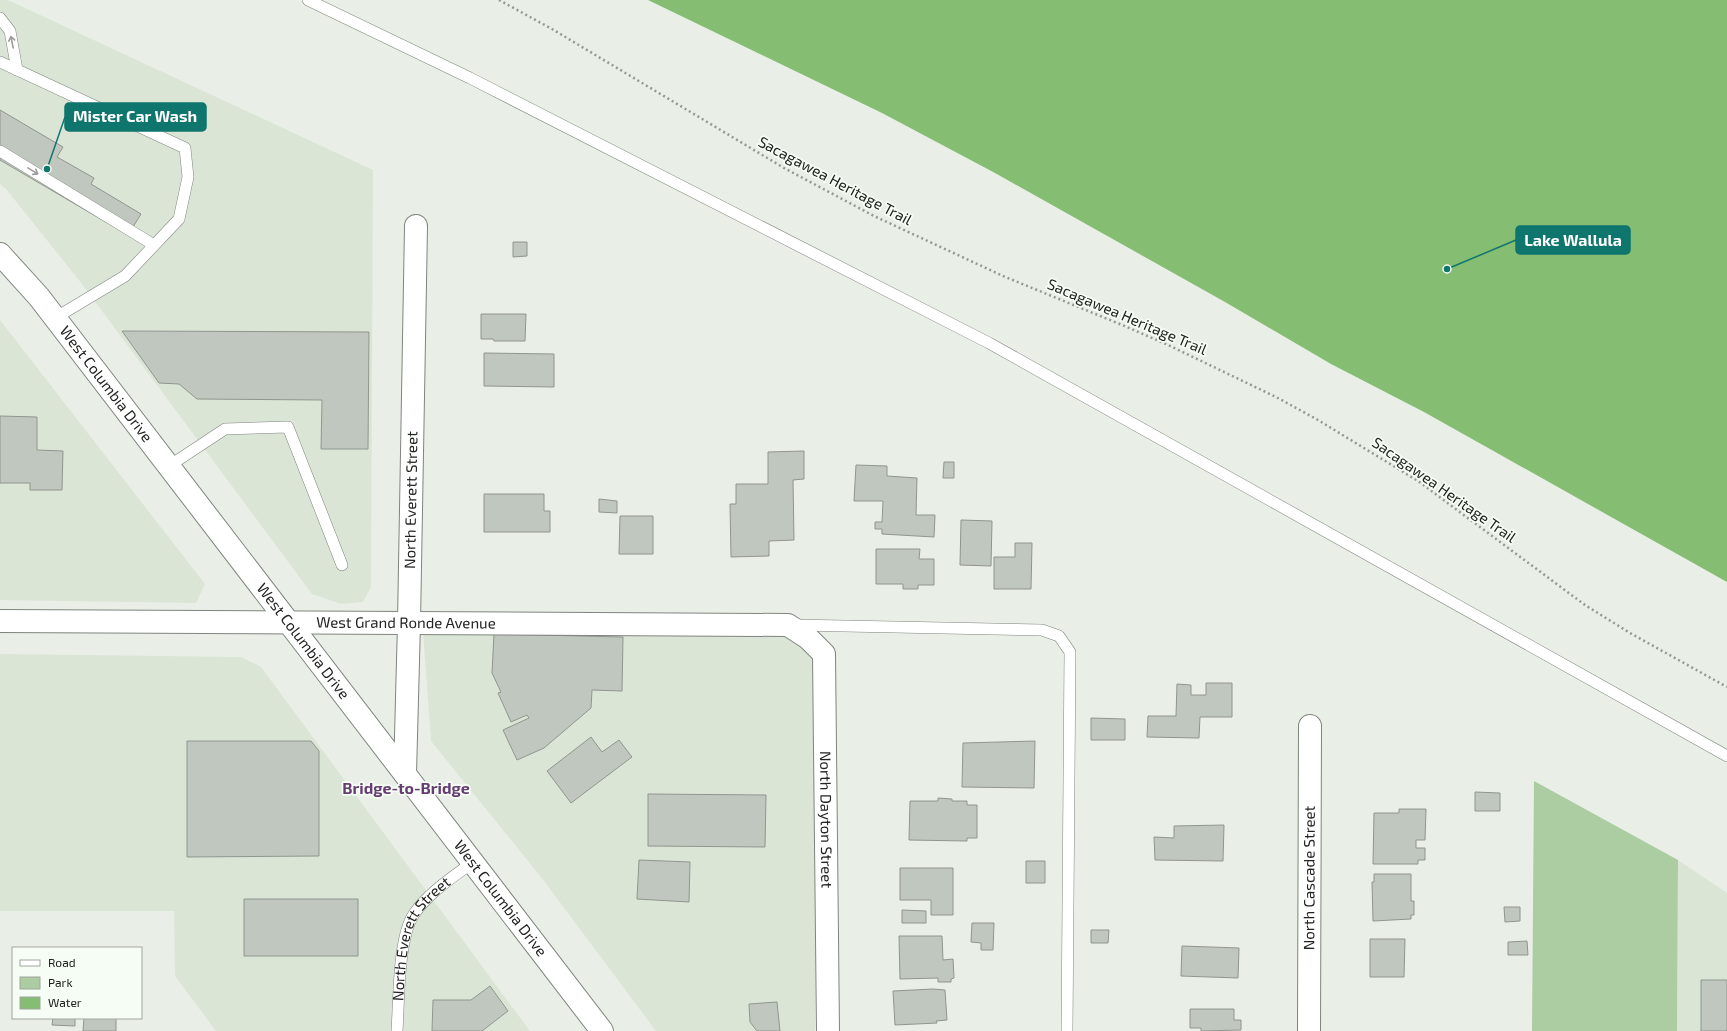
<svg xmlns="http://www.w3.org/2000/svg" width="1727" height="1031" font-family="'Exo 2',sans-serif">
<rect width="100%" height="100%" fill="#e9efe7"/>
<path fill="#dae5d6" d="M0 0H8L373 170 371 587 363 602 341 604 312 594 82 284 6 189 0 184Z
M0 320 205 584 196 603 0 600Z
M423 631H819L815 1031H656L541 877 431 741Z
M0 654 241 657 261 667 530 1031H216L175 976 174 911H0Z
M1678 860 1727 893V1031H1677Z"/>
<path fill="#abcda1" d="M1534 781 1678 860 1677 1031H1532Z"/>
<path fill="#85bd73" d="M648 0H1727V582L1424 412 1331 364 1225 302 995 173 882 113Z"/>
<path fill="#c0c7bf" stroke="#90968e" d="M0 110 63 147 57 157 94 178 91 184 141 214 128 235 0 160Z
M513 242H527V256L513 257Z
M481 314H526L525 341H494L493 339H481Z
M122 331 369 332 368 449H321L322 400 197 399 179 384 159 383Z
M484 353 554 354V387L484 386Z
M0 416 37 417V450L63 451 62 490H30V483H0Z
M804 451V479L793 480 794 540 769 541V556L731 557 730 504H736V484H768V452Z
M944 462H954V478H943Z
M856 465 887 466V476L917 478 916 515H935L934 537 882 534V529H875V522H882L883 501H854Z
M484 494H544V511H550V532H484Z
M599 499 617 501V513L599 512Z
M620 516H653V554H619Z
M961 520 992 521 991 566 960 565Z
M1015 543H1032L1031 589H994V557H1015Z
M876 549H920L919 559H934V585H918V589H903V584H876Z
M494 634 623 637 622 691 592 690 591 708 544 748 517 760 503 730 529 718 527 715 511 722 498 693 501 692 492 673Z
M1206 683H1232V717H1200L1199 738 1147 737 1148 716H1176L1177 684 1191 685V695H1206Z
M1091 718 1125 719V740H1091Z
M591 737 602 752 619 740 632 757 571 803 547 771Z
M187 741H311L319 751V856L187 857Z
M1035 741 1034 788 962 787 963 743Z
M1475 792 1500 793V811H1475Z
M648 794 766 795 765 847 648 846Z
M938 798 952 799V801H967V805H977V838H967V841L909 840 910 801H938Z
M1399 809H1426L1425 840H1416V848H1425V860H1418V864H1373L1374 813H1399Z
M1224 825 1223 861 1155 860 1154 837 1174 838V826Z
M639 860 690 862 689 902 637 899Z
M1026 861H1045V883H1026Z
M900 868H953V915H931V900H900Z
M1374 874H1411V901H1414V915H1411V919L1373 921 1372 882H1374Z
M244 899H358V956H244Z
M1504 907H1520V921L1505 922Z
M902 910 926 911V923H902Z
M972 923H994L993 950H981V943L971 942Z
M1091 930H1109L1108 943H1091Z
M899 936H942L943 960 953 959 954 978 951 979V982H938V978L900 979Z
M1370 939H1405L1404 977H1370Z
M1527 941 1528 955H1508V942Z
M1182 946 1239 948 1238 978 1181 976Z
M1701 980H1727V1031H1701Z
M490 986 508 1011 482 1031H432L433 1000H471Z
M933 989 945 990 947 1020 936 1021 937 1023 895 1025 893 991Z
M777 1002 780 1031H757L750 1022 749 1004Z
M1190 1009H1234V1020H1241V1030L1201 1031V1028H1190Z
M53 1018H75V1026L52 1025Z
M84 1018H116V1031H83Z"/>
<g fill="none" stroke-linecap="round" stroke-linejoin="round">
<defs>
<g id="lane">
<path d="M308 0 470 78 989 343 1727 756"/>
<path d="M0 18 10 31 17 70"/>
<path d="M0 62 185 148 188 177 179 219 125 276 55 318"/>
<path d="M0 151 154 245"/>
<path d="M169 466 225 429 288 427 342 565"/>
<path d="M795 625 1042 630 1059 636 1070 652 1067 1031"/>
<path id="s1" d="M397 1031C399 1002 398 937 414 914 428 893 453 877 473 862"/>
</g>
<g id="street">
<path id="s2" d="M0 621 788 625 808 638 824 654 828 1031"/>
<path id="s3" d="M405 774 409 623 416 226"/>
<path id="s4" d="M1309 1031 1310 726"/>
</g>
<g id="primary">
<path id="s5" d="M0 254 39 297 602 1031"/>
</g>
</defs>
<use href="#lane" stroke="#7f857e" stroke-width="12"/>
<use href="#street" stroke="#7f857e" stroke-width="24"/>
<use href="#primary" stroke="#7f857e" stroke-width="24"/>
<path stroke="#939892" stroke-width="2.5" stroke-dasharray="2 3" stroke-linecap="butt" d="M499 0 552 29 784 168 874 216 1003 276 1127 327 1168 345 1276 397 1318 420 1418 481 1585 605 1630 633 1727 687"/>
<use href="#lane" stroke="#fff" stroke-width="11"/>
<use href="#street" stroke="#fff" stroke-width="22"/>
<use href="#primary" stroke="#fff" stroke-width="22"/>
</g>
<defs><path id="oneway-shaft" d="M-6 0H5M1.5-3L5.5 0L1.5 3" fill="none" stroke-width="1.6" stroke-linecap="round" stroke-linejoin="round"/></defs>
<g stroke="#9b9c9b">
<use href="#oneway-shaft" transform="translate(12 42) rotate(-101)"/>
<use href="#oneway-shaft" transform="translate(33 171) rotate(31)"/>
</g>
<g text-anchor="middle" stroke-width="3.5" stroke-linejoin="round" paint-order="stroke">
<g font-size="15" fill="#212320" stroke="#f6fdf4">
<text transform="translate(835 181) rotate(28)" y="5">Sacagawea Heritage Trail</text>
<text transform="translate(1127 317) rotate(23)" y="5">Sacagawea Heritage Trail</text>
<text dy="5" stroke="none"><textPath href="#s5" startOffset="168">West Columbia Drive</textPath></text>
<text transform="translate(1444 490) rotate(35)" y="5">Sacagawea Heritage Trail</text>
<text dy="5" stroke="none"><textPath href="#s3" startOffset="274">North Everett Street</textPath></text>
<text dy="5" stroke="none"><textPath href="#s2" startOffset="406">West Grand Ronde Avenue</textPath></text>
<text dy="5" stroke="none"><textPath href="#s5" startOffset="492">West Columbia Drive</textPath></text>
<text dy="5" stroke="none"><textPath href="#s2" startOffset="1000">North Dayton Street</textPath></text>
<text dy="5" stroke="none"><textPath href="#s4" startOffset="153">North Cascade Street</textPath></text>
<text dy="5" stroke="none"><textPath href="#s5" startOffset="816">West Columbia Drive</textPath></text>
<text dy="5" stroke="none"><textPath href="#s1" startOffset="99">North Everett Street</textPath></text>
</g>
<g font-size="16" font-weight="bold" fill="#673c73" stroke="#f6fdf4">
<text x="406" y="794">Bridge-to-Bridge</text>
</g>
</g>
<path fill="none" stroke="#0f766e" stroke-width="1.5" d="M47 169L65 117M1447 269L1516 240"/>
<g fill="#0f766e" stroke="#f6fdf4" stroke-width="1.5">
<circle cx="47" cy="169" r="4"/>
<circle cx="1447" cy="269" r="4"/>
</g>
<g fill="#0f766e" stroke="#0f766e" stroke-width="1.5">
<rect x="65" y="103" width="141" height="28" rx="4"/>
<rect x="1516" y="226" width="114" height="28" rx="4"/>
</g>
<g font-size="16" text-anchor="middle" font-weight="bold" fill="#fff">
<text x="135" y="122">Mister Car Wash</text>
<text x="1573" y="246">Lake Wallula</text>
</g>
<rect x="12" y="947" width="130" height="72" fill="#f6fdf4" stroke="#a1a69f"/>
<rect x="20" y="960" width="20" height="6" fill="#ffffff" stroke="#a1a69f"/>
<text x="48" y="967" font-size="12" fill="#212320">Road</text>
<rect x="20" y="977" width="20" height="12" fill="#abcda1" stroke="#a1a69f"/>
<text x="48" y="987" font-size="12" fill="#212320">Park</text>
<rect x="20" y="997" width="20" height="12" fill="#85bd73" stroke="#a1a69f"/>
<text x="48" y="1007" font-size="12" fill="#212320">Water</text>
</svg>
